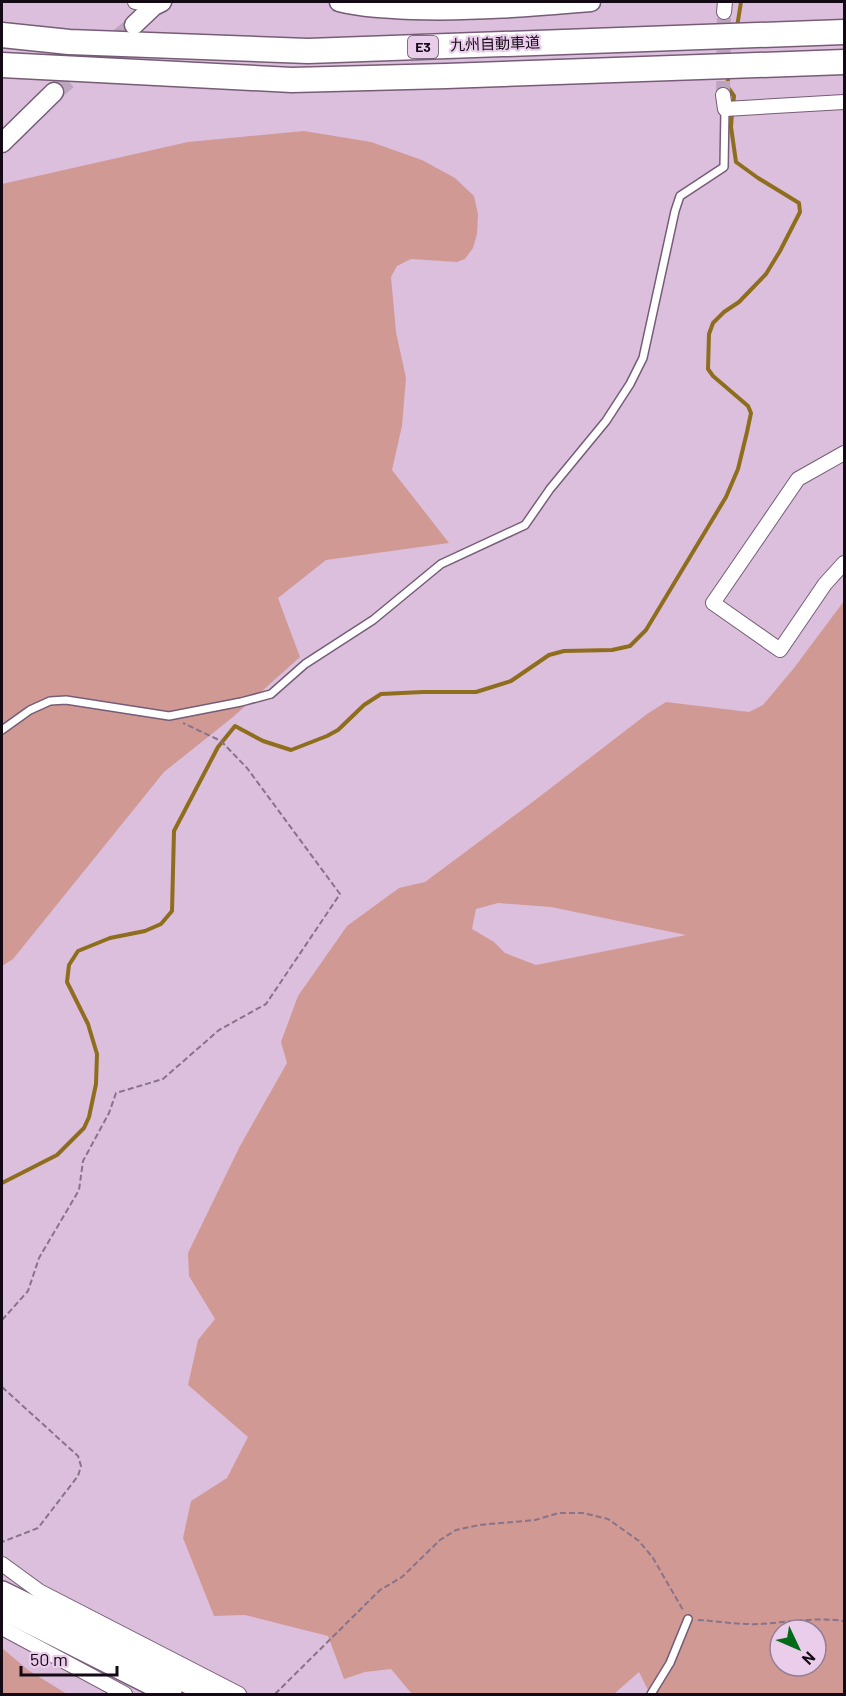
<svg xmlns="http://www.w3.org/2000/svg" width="846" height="1696" font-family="Barlow,'Noto Sans JP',sans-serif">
<rect width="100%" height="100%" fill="#dcbfdd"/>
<path fill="#d19994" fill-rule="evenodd" d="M304 131 371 142 422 160 455 178 474 196 478 214 477 234 473 248 465 259 457 262 411 259 397 266 391 277 396 332 406 378 402 426 392 470 449 543 326 560 278 598 300 657 233 717 164 772 13 959 2 966V184L188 142Z
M844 601V1694H650L639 1672 614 1694H412L391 1669 365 1672 344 1679 328 1636 245 1615 214 1616 183 1538 191 1501 227 1478 248 1437 188 1385 198 1340 215 1319 189 1276 188 1253 240 1146 287 1063 281 1042 298 996 347 926 399 888 425 882 530 804 647 714 666 702 749 712 763 705 794 668ZM498 903 551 907 686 935 536 965 505 953 494 942 472 929 476 909ZM780 1630H816V1666H780Z
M2 1648 28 1670 67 1694H2Z"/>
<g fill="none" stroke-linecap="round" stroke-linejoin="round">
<path stroke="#8e6e1d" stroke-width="4" d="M737 27 741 2
M729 73 727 86 734 96 733 105
M2 1183 57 1155 84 1128 89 1117 96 1084 97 1054 88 1024 67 982 69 965 78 951 110 938 145 931 161 924 172 911 174 831 218 747 235 726 263 741 291 750 327 736 338 730 364 705 381 694 423 692H476L511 681 549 655 564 651 612 650 630 646 646 630 726 497 738 469 747 432 751 413 748 406 713 376 708 369 709 334 713 323 724 312 739 302 766 274 780 251 800 212 799 203 758 178 736 162 731 127 732 113"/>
<path stroke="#bea4bf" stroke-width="14" stroke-dasharray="14 7" stroke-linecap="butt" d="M723 95 724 12"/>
<path stroke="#bea4bf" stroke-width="18" stroke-dasharray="18 9" stroke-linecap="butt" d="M54 92 134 25"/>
<defs>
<path id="lane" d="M2 730 30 710 50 701 66 700 169 716 241 702 271 694 305 664 373 620 441 564 525 525 550 489 606 421 630 384 643 358 675 211 680 196 724 167 725 109
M651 1694 670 1663 688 1619"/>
<path id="street" d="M135 2 154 6
M724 12 725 2
M723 95 725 109 844 102
M844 453 798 479 713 603 780 650 825 584 844 563
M2 1564 39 1591 239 1694
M2 1628 125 1694"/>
<path id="secondary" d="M339 2C363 8 388 9 412 10 472 12 532 7 591 2
M134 25 154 6 162 2
M2 143 54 92"/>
<path id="primary" d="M2 1592 211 1694
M2 1609 171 1694"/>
<path id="highway" d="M2 35 69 42 308 51 844 32
M2 65 292 80 446 76 844 62"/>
</defs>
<use href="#lane" stroke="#765c77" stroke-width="10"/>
<use href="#street" stroke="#765c77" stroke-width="16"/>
<use href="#secondary" stroke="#765c77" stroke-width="21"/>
<use href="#primary" stroke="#765c77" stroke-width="24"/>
<use href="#highway" stroke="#765c77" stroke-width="27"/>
<path stroke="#887389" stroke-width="2" stroke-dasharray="6 3" stroke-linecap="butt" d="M2 1320 28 1291 39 1258 79 1190 83 1161 109 1113 116 1093 163 1079 219 1030 266 1004 340 894 247 768 221 741 183 723
M2 1387 78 1456 81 1466 78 1476 38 1528 2 1542
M698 1620C718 1621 740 1625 760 1624 789 1622 815 1617 844 1621
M275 1694 380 1590 402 1577 440 1540 456 1530 479 1525 535 1520 559 1513H583L608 1519 639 1541 653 1558 683 1610"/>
<use href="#lane" stroke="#fff" stroke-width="7"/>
<use href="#street" stroke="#fff" stroke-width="14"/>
<use href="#secondary" stroke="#fff" stroke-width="18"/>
<use href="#primary" stroke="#fff" stroke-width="21"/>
<use href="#highway" stroke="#fff" stroke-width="24"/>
</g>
<g text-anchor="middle" stroke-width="4.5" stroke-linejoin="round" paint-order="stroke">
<rect fill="#eacceb" stroke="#544455" stroke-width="1.5" x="408" y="36" width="30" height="22" rx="4.5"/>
<g font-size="14" font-weight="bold" fill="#140a15">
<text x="423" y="52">E3</text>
</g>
<g font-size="15" fill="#140a15" stroke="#eacceb">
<text transform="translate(495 44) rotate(-2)" y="5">九州自動車道</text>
</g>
</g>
<rect width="846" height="1696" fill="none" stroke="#140a15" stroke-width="6"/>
<g transform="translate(798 1648) rotate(134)"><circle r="28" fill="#eacceb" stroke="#947e95" stroke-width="1.5"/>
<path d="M0-4.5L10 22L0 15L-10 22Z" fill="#006a18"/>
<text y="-9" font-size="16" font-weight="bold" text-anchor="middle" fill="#140a15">N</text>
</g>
<path d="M21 1666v9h96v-9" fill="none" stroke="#140a15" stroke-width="3"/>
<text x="30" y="1666" font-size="18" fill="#140a15" stroke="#eacceb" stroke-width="4.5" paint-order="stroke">50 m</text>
</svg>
